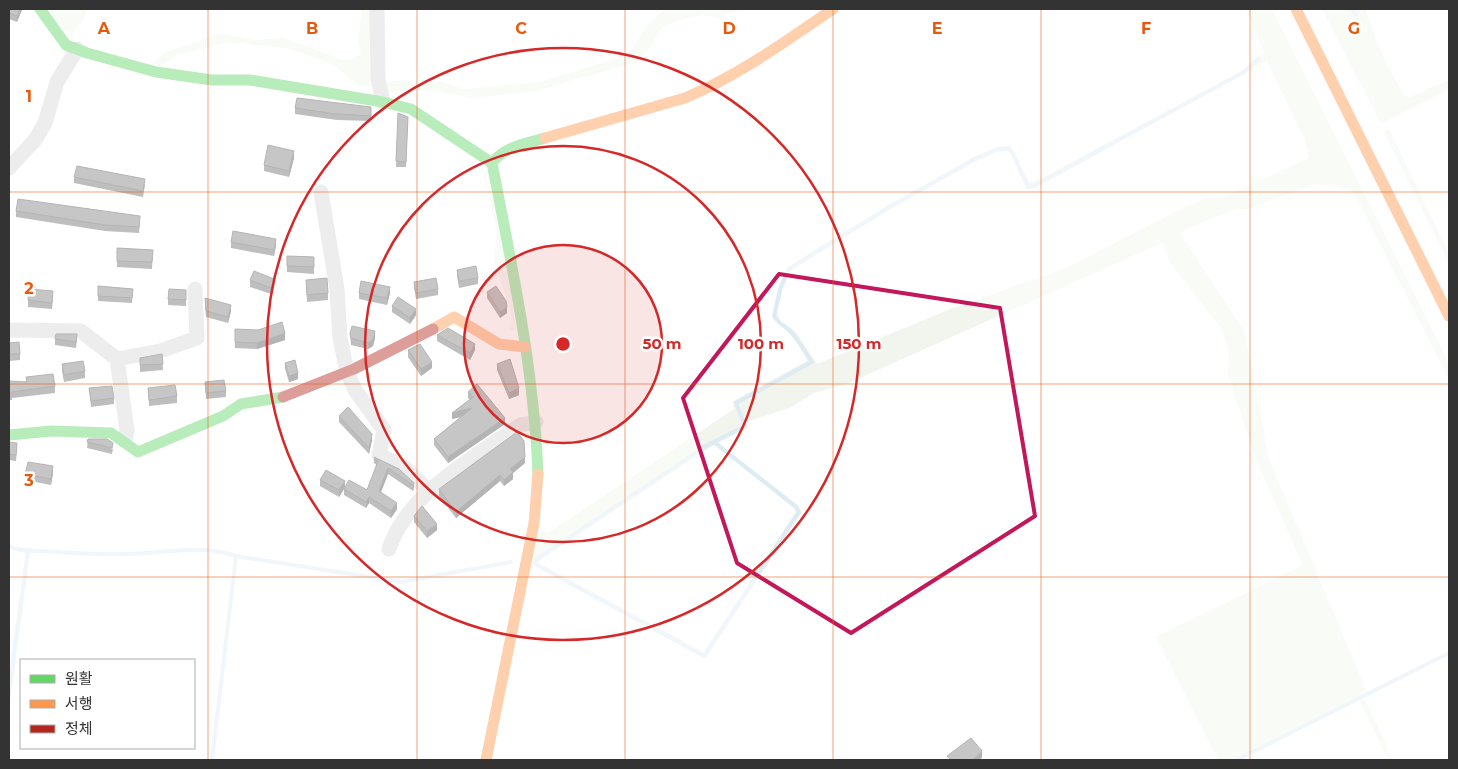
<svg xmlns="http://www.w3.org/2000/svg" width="1458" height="769" font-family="Montserrat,'Noto Sans KR',sans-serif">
<rect width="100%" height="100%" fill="#fff"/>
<path fill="#f1f5ed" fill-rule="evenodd" d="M45 9H87L83 21 71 36Z
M362 9H371L370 87 360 86 330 63 287 48 230 42 177 55 161 66 151 65 164 53 218 34 256 40 284 38 342 60 353 59 361 54 358 42Z
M666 9H750L728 13 720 18 702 15 679 20 662 28 640 61 538 90 473 98 437 91 397 90 389 92 383 84 393 81 443 82 463 89 536 83 612 60 631 50 651 21Z
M1246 9H1272L1449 363V379L1353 191 1334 186 1314 184 1247 209H1236L1186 229 1180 234 1244 331 1269 459 1367 692 1230 760H1218L1156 637 1303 565 1255 457 1228 374 1229 351 1222 330 1169 261 1164 242 849 383 814 393 790 408 746 422 748 428 718 443 799 506 801 513 706 658 530 563 539 532 548 533 734 409 733 401 807 361C803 352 797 341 789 333 783 327 777 325 772 316L778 288 788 268 818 247 973 157 997 147H1011L1029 182H1034L1242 71 1257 57 1265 54ZM1267 61 1306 142 1309 158 1222 198H1206L1173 213 1066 268 953 308 817 364 796 332 779 320 777 310 782 289 790 271 888 211 975 162 997 152 1007 151 1012 154 1026 189 1036 188ZM714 445 794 508 795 513 704 652 537 562Z
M1322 9H1351L1355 17 1358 15 1354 9H1365L1382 55 1404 96 1410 97 1449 80V89L1381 124Z
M1389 129 1449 254V264L1384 132Z
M481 168C501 205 511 285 515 328L512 332 509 328 512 323 511 312 494 260 497 233 487 185Z
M26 552H30L9 708V671Z
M1365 699 1393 760H1388L1360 701Z"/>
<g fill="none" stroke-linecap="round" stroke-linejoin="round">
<path stroke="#ddebf3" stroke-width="4" d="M1352 9 1356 15
M714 442 796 507 799 512 704 656 537 565 534 561 706 446 745 426 736 403 812 362C805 352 799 341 791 332 785 326 779 324 774 316L781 287 789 269 889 207 975 159 998 149 1009 148 1013 154 1028 187 1035 185 1244 72 1259 59
M9 546C18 552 31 550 42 551 70 553 98 555 126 554 164 554 200 543 236 556L401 582 511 562
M9 695 28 550
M212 760 236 556
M1236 760 1449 653"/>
<path stroke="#d7d7d7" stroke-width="15" d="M377 9 378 79 383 102
M9 168 35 140 45 123 57 82 77 49
M321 192 337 289 340 338 347 372 355 390 384 430 379 455 404 467 429 491
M9 330 81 331 117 359 127 430 125 441
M117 359 160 351 197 338 195 289
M389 549C407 493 474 458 520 425L536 422"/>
<path stroke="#63d668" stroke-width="11" d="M40 9 66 45 87 53 156 72 212 80H250L383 102 411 109 492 163
M9 435 51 431 111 433 138 452 223 416 241 404 283 397
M538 474C534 369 512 266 492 163 505 146 525 144 545 138"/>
<path stroke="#ff974d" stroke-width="11" d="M1296 9 1449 316
M545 138 685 98C739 75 785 42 833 9
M433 329 454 317 499 344 525 347
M486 760 534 523 538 474"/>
<path stroke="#b3261e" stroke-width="11" d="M283 397 354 369 433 329"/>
</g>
<path fill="#6f6f6f" d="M9 9H22L17 22 9 19Z
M371 107V121L337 120 295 114V108Z
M398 113 408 117 406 167H396Z
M294 158 289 177 264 171V165Z
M74 177 145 185 143 197 74 183Z
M16 211 140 222 139 233 105 231 16 217Z
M231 242 276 245 274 256 231 248Z
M117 248 153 250 152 269 117 267Z
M287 256 314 257V274L287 272Z
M457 270 478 278V284L459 288 457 276Z
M250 280 274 285 271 294 250 287Z
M306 280 328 293V300L307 302Z
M414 282 438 289V295L416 299 414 288Z
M98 286 133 289 132 303 98 301Z
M186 290V306L168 305V299Z
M487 292 507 313 500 318 487 298Z
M359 293H390L387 305 359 299Z
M53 298 52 309 28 307V300Z
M205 306 231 311 228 323 206 317Z
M392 306 416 315 410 324 392 312Z
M350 334 375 338 373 346 368 349 351 345Z
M437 335 475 350 470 360 437 341Z
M55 339 77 340 76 348 55 345Z
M285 340 257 349 235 348V342Z
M9 343 20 354V360L9 361Z
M408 350 432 368 421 376 408 357Z
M162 354 163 370 140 372V358Z
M285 363 298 379 289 382 285 369Z
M62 364 85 371V378L64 382 62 371Z
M497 364 519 395 509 399 497 370Z
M26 377 55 386V393L12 398V400H9V381L26 382Z
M205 382 226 391V397L206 399Z
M89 388 114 398V404L91 407Z
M148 388 177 396V403L149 406Z
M468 392 505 424 448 463 434 445V439L461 417 452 419 470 400 468 398Z
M339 416 372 440 369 454 339 422Z
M88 439 113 449 112 454 87 448Z
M9 442 17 449 16 461 9 460Z
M374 457 414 483V489L413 491 388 474 381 492 397 509 391 518 369 503 366 508 344 495V489L339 497 320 486V480L345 487 367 490 377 465 374 463Z
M525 463 513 473V479L504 486 500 481 456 518 439 496V489Z
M53 473 51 485 25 480V474Z
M414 516 437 530 427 538 414 522Z"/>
<path fill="#5a5a5a" d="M20 9H22V10L17 22V16Z
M294 151V158L289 177V171Z
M276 239V245L274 256V250Z
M274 279V285L271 294V288Z
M390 287V293L387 305V298Z
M231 305V311L228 323V317Z
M507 307V313L500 318V312Z
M416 309V315L410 324V318Z
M375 331V338L373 346 368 349V343Z
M285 333V340L257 349V343Z
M475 344V350L470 360V353Z
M432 362V368L421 376V369Z
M298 373V379L289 382V376Z
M519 388V395L509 399V393Z
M472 408V414L452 419V413Z
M505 418V424L448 463V457Z
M372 434V440L369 454V448Z
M525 457V463L513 473V479L504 486V480L510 469Z
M53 466V473L51 485V479Z
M388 468V474L379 497V491Z
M500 475V481L456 518V512Z
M345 481V487L339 497V490Z
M369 497V503L366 508V502Z
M397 503V509L391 518V511Z
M437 524V530L427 538V531Z
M982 751V758L979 760H972Z"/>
<path fill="#818181" stroke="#5a5a5a" d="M9 9H20L17 16 9 13Z
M297 98 371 107V116L337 114 295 108Z
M398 113 408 117 406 162 396 161Z
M268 145 294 151 289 171 264 165Z
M77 166 145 179 143 191 74 177Z
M18 199 140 216 139 227 105 225 16 211Z
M233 231 276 239 274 250 231 242Z
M117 248 153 250 152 262 117 261Z
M287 256 314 257V267L287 266Z
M476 266 478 278 459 281 457 270Z
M254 271 274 279 271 288 250 280Z
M327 278 328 293 307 295 306 280Z
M436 278 438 289 416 293 414 282Z
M361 281 390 287 387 298 359 293Z
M98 286 133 289 132 298 98 296Z
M496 286 506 301 507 307 500 312 487 292Z
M29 289 53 291 52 303 28 300Z
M169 289 186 290V300L168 299Z
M398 297 416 309 410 318 392 306Z
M205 298 231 305 228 317 206 311Z
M282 322 285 333 257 343 235 342V329L258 330Z
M352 326 375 331 373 340 368 343 351 338 350 334Z
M448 328 475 344 470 353 437 335Z
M56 334H77L76 342 55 339Z
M19 342 20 354H9V343Z
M420 344 432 362 421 369 408 350Z
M162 354 163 364 140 365V358Z
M510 359 519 388 509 393 497 364Z
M295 360 298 373 289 376 285 363Z
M83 361 85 371 64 375 62 364Z
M53 374 55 386 12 392V394H9V381L27 382 26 377Z
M224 380 226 391 206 393 205 382Z
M477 384 505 418 448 457 434 439 472 408 452 413 473 397 468 392Z
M175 385 177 396 149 400 148 388Z
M112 386 114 398 91 401 89 388Z
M348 407 372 434 369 448 339 416Z
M517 432 524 441 525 457 510 469 513 472 504 480 500 475 456 512 439 489Z
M88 439H107L113 443 112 448 87 442Z
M9 442 17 443 16 455 9 454Z
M374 457 399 469 414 483 413 485 388 468 379 491 397 503 391 511 369 497 366 502 344 489 349 480 367 490 378 461Z
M28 462 53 466 51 479 25 474Z
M326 470 345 481 339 490 320 480Z
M422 506 437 524 427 531 414 516Z
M971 738 982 751 972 760H951L947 756Z"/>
<path d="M0 0H1458V769H0ZM779 274 1000 308 1035 516 851 633 737 563 683 398Z" fill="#fff" fill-opacity=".55" fill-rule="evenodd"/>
<path fill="none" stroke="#c2185b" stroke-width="4" stroke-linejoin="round" d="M779 274 1000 308 1035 516 851 633 737 563 683 398Z"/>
<path fill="none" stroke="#e8590c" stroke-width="1" stroke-opacity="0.55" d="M208 9V760M417 9V760M625 9V760M833 9V760M1041 9V760M1250 9V760M9 192H1449M9 384H1449M9 577H1449"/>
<circle cx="563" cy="344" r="99" fill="#d62828" fill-opacity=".12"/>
<g fill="none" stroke="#d62828" stroke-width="2.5">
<circle cx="563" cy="344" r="99"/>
<circle cx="563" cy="344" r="198"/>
<circle cx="563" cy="344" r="296"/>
</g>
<g font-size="16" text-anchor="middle" font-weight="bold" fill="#e8590c" stroke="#fff" stroke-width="5" stroke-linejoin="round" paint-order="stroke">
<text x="104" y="34">A</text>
<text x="312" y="34">B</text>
<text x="521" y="34">C</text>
<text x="729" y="34">D</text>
<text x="937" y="34">E</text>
<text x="1146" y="34">F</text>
<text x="1354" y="34">G</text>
<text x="29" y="102">1</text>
<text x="29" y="294">2</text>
<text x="29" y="486">3</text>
</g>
<circle cx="563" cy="344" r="8" fill="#d62828" stroke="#fff" stroke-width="2.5"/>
<g font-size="15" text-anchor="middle" font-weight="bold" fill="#d62828" stroke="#fff" stroke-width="5" stroke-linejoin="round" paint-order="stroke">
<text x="662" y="349">50 m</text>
<text x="761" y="349">100 m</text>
<text x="859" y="349">150 m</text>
</g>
<rect width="1458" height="769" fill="none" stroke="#333333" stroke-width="20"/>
<rect x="20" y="659" width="175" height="90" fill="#ffffff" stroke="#adadad"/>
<rect x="30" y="675" width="25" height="8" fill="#63d668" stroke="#adadad"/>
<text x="65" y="684" font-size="15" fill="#333333">원활</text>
<rect x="30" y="700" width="25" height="8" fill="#ff974d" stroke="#adadad"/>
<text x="65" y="709" font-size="15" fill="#333333">서행</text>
<rect x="30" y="725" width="25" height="8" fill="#b3261e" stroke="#adadad"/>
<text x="65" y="734" font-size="15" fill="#333333">정체</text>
</svg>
